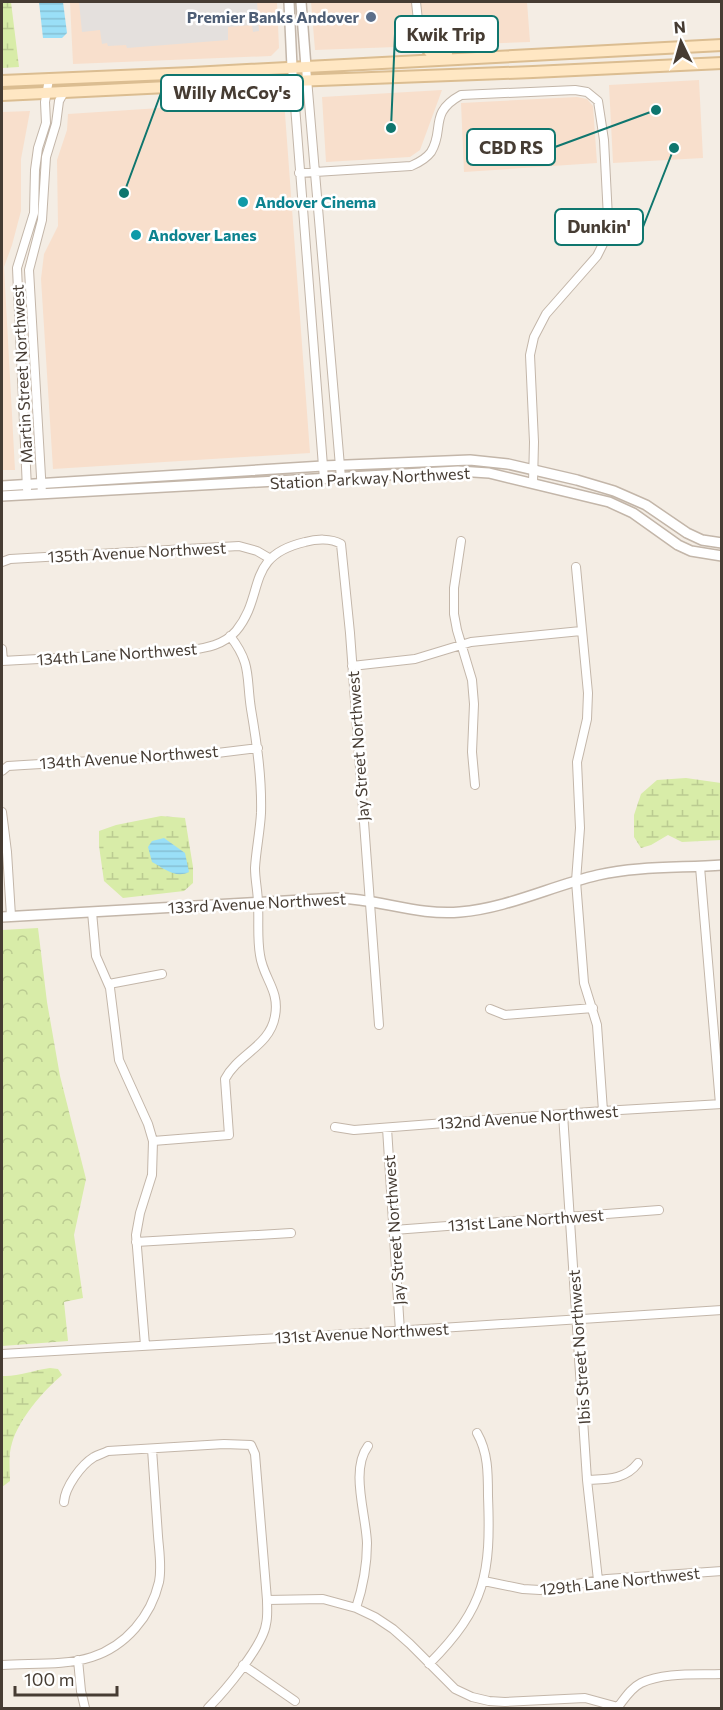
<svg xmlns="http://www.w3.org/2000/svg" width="723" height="1710" font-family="Commissioner,sans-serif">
<defs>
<pattern id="wetland-marsh" width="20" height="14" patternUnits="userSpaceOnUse" patternTransform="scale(1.5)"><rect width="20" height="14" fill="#d8eca8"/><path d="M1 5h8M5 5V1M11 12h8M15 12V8" fill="none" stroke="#bbcb91"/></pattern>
<pattern id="park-crowns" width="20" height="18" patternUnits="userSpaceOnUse" patternTransform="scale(1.5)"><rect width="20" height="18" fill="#d8eca8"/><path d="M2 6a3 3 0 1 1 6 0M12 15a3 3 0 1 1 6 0" fill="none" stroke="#bbcb91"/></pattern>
<pattern id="water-rules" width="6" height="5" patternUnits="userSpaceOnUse" patternTransform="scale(1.5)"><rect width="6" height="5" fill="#9adff7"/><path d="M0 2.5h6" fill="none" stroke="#86c0d4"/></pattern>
</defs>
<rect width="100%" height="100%" fill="#f4ede4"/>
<path fill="#f8dfcc" d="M70 2H277L279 48 271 56 73 64Z
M311 2H527L530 42 315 50Z
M699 80 703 158 613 163 609 85Z
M442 90 420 150 410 157 326 162 322 97Z
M577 97 587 99 593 106 597 163 464 172 461 103Z
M284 100 310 453 53 469 41 279 44 254 58 226 57 160 67 130 68 114Z
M30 111 21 159V211L12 245 4 267 15 470H2V112Z"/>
<path fill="url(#wetland-marsh)" d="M2 2H11L19 67 2 68Z
M686 778 721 783V840L682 842 668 835 651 845 641 848 634 837V815L641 794 657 780Z
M161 816 185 818 193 867V883L184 891 123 898 104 881 99 846V831L116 825Z
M50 1368 58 1369 62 1375C43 1391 19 1419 12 1443 8 1455 10 1470 10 1481L2 1487V1376C18 1377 33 1370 50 1368Z"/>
<path fill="url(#park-crowns)" d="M38 928 47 1002 60 1076 86 1179 74 1235 83 1298 64 1302 68 1341 2 1346V930Z"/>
<path fill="#e4e0dd" d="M79 2H257L259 31 253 32 252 25 228 27V40L127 48 126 45 108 46 107 43 102 44 100 30 82 32Z"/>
<path fill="url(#water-rules)" d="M39 2H63L67 33 62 38H43Z
M164 838 185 853 189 872C176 879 163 868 152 862L148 847 152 841Z"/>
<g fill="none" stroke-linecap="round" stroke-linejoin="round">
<defs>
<path id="minor" d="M416 2 419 30
M292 67 324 479
M306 67 341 478
M299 173 411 166C418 163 426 159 431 152 445 130 428 113 461 95L575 90 587 92 598 101 604 140 608 218 606 238 597 256 546 314 534 337 530 355 534 442 533 483
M27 489 17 268 34 213 35 170 38 148 46 123 45 102 49 79
M42 494 29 270 42 220 46 157 56 124 59 101 64 92
M461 541 454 588V614L457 630 472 680 474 704 472 752 475 785
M2 562 10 559 239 546 257 551 269 558
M576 567 588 693 587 719 577 762 580 828 576 881 584 983 597 1025 603 1111
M2 649 3 661
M2 661 185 651C204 648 223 646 236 631 266 595 244 556 305 542 316 539 331 538 341 544L350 633 379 1025
M352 666 415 659 471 642 581 631
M2 771 8 766 24 765 209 754 258 748
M2 812 7 852 11 916
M700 867 720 1104
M92 912 96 956 110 988 119 1060 148 1124 153 1141 152 1175 140 1213 136 1235 145 1345
M109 984 162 974
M490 1009 505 1015 593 1008
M563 1114 587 1480 598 1580
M335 1127 354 1130 603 1111 722 1104
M387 1128 400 1331
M153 1141 229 1135 225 1079C238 1054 270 1046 275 1016 280 990 263 978 260 955 257 938 259 921 258 904 258 892 255 880 255 868 256 850 260 832 261 813 262 778 257 744 251 709 246 677 252 664 230 636
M394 1230 659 1210
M136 1242 291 1233
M2 1354 332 1335 722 1310
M587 1480C607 1479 625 1480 638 1463
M64 1502C65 1487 81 1465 94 1457 98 1455 104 1453 108 1451L224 1444 251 1445 255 1454 267 1600C267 1608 268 1616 266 1624 263 1646 224 1692 208 1708
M484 1581 523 1589 540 1590 607 1579 722 1571
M267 1600 323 1599 356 1608 375 1617 393 1629 410 1644 455 1689 472 1697 489 1701 505 1702 585 1698 618 1707C625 1698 631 1688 641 1683 664 1672 697 1675 722 1674
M356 1608C363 1587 367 1566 367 1543 366 1514 350 1470 368 1446
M78 1660 81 1691 85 1708
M429 1664C486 1607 491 1573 488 1496 488 1473 488 1452 477 1433
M2 1665C31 1663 64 1666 92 1657 126 1646 151 1616 159 1582 162 1567 159 1550 158 1536 156 1507 154 1478 152 1449
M243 1665 295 1701"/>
<path id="tertiary" d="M289 2 292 67
M301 2 306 67
M2 486 323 466 470 460 508 464 577 480 614 491 646 505 687 533 702 540 722 543
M2 496 458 471 489 473 609 502 633 513 678 545 691 551 722 556
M2 917 337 898C379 899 419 916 460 912 508 908 551 886 598 875 637 866 681 868 722 865"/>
<path id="secondary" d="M419 30 421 41 430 52 447 54
M2 81 192 73 722 45
M2 95 293 81 533 72 722 63"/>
</defs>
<use href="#minor" stroke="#c3b6a9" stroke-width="10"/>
<use href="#tertiary" stroke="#c3b6a9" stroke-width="12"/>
<use href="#secondary" stroke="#dbbd91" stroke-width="14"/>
<use href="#minor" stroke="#fff" stroke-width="8"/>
<use href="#tertiary" stroke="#fff" stroke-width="9"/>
<use href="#secondary" stroke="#ffe7c3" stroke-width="10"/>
</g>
<circle fill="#5c6f8a" stroke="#fff" stroke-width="2" cx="371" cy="17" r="6"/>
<g fill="#0f9aa8" stroke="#fff" stroke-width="2">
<circle cx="243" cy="202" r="6"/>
<circle cx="136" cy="235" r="6"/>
</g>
<g text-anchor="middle" stroke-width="5" stroke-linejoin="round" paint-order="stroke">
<g font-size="16" font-weight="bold" fill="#4e5e75" stroke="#fff" text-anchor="end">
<text x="359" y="23">Premier Banks Andover</text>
</g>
<g font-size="16" font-weight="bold" fill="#0d838f" stroke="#fff" text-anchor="start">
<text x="255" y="208">Andover Cinema</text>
<text x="148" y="241">Andover Lanes</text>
</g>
<g font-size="16" fill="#463c33" stroke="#fff">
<text transform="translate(22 374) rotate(-93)" y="6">Martin Street Northwest</text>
<text transform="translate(370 478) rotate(-3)" y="6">Station Parkway Northwest</text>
<text transform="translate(137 552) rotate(-3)" y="6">135th Avenue Northwest</text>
<text transform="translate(117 654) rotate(-4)" y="6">134th Lane Northwest</text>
<text transform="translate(358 746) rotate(-94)" y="6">Jay Street Northwest</text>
<text transform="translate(129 757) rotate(-4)" y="6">134th Avenue Northwest</text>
<text transform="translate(257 903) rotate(-3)" y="6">133rd Avenue Northwest</text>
<text transform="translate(528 1117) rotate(-4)" y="6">132nd Avenue Northwest</text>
<text transform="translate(526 1220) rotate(-4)" y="6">131st Lane Northwest</text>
<text transform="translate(394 1230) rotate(-94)" y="6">Jay Street Northwest</text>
<text transform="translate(362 1333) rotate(-3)" y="6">131st Avenue Northwest</text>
<text transform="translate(579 1347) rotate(-94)" y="6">Ibis Street Northwest</text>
<text transform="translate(620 1581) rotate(-6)" y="6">129th Lane Northwest</text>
</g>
</g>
<path fill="none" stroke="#0f766e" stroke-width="2" d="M391 128L395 34M124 193L161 93M656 110L555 147M674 148L643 227"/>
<g fill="#0f766e" stroke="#fff" stroke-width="2">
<circle cx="391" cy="128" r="6"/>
<circle cx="124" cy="193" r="6"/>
<circle cx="656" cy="110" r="6"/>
<circle cx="674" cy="148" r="6"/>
</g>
<g fill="#fff" stroke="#0f766e" stroke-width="2">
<rect x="395" y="16" width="103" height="36" rx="6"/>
<rect x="161" y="75" width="142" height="36" rx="6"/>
<rect x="467" y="129" width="88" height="36" rx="6"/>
<rect x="555" y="209" width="88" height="36" rx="6"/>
</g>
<g font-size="18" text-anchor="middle" font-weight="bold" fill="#463c33">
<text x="446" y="41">Kwik Trip</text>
<text x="232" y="99">Willy McCoy's</text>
<text x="511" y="154">CBD RS</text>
<text x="599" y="233">Dunkin'</text>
</g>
<rect width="723" height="1710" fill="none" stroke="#463c33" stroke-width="6"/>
<g transform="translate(681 42) rotate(355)" stroke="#ffffff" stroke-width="4.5" paint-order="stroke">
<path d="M0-4.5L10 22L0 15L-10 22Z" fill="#463c33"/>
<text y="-9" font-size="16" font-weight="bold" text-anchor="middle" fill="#463c33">N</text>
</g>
<path d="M15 1686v9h102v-9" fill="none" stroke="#463c33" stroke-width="3"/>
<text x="24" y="1686" font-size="18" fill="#463c33" stroke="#ffffff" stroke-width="4.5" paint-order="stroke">100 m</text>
</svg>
